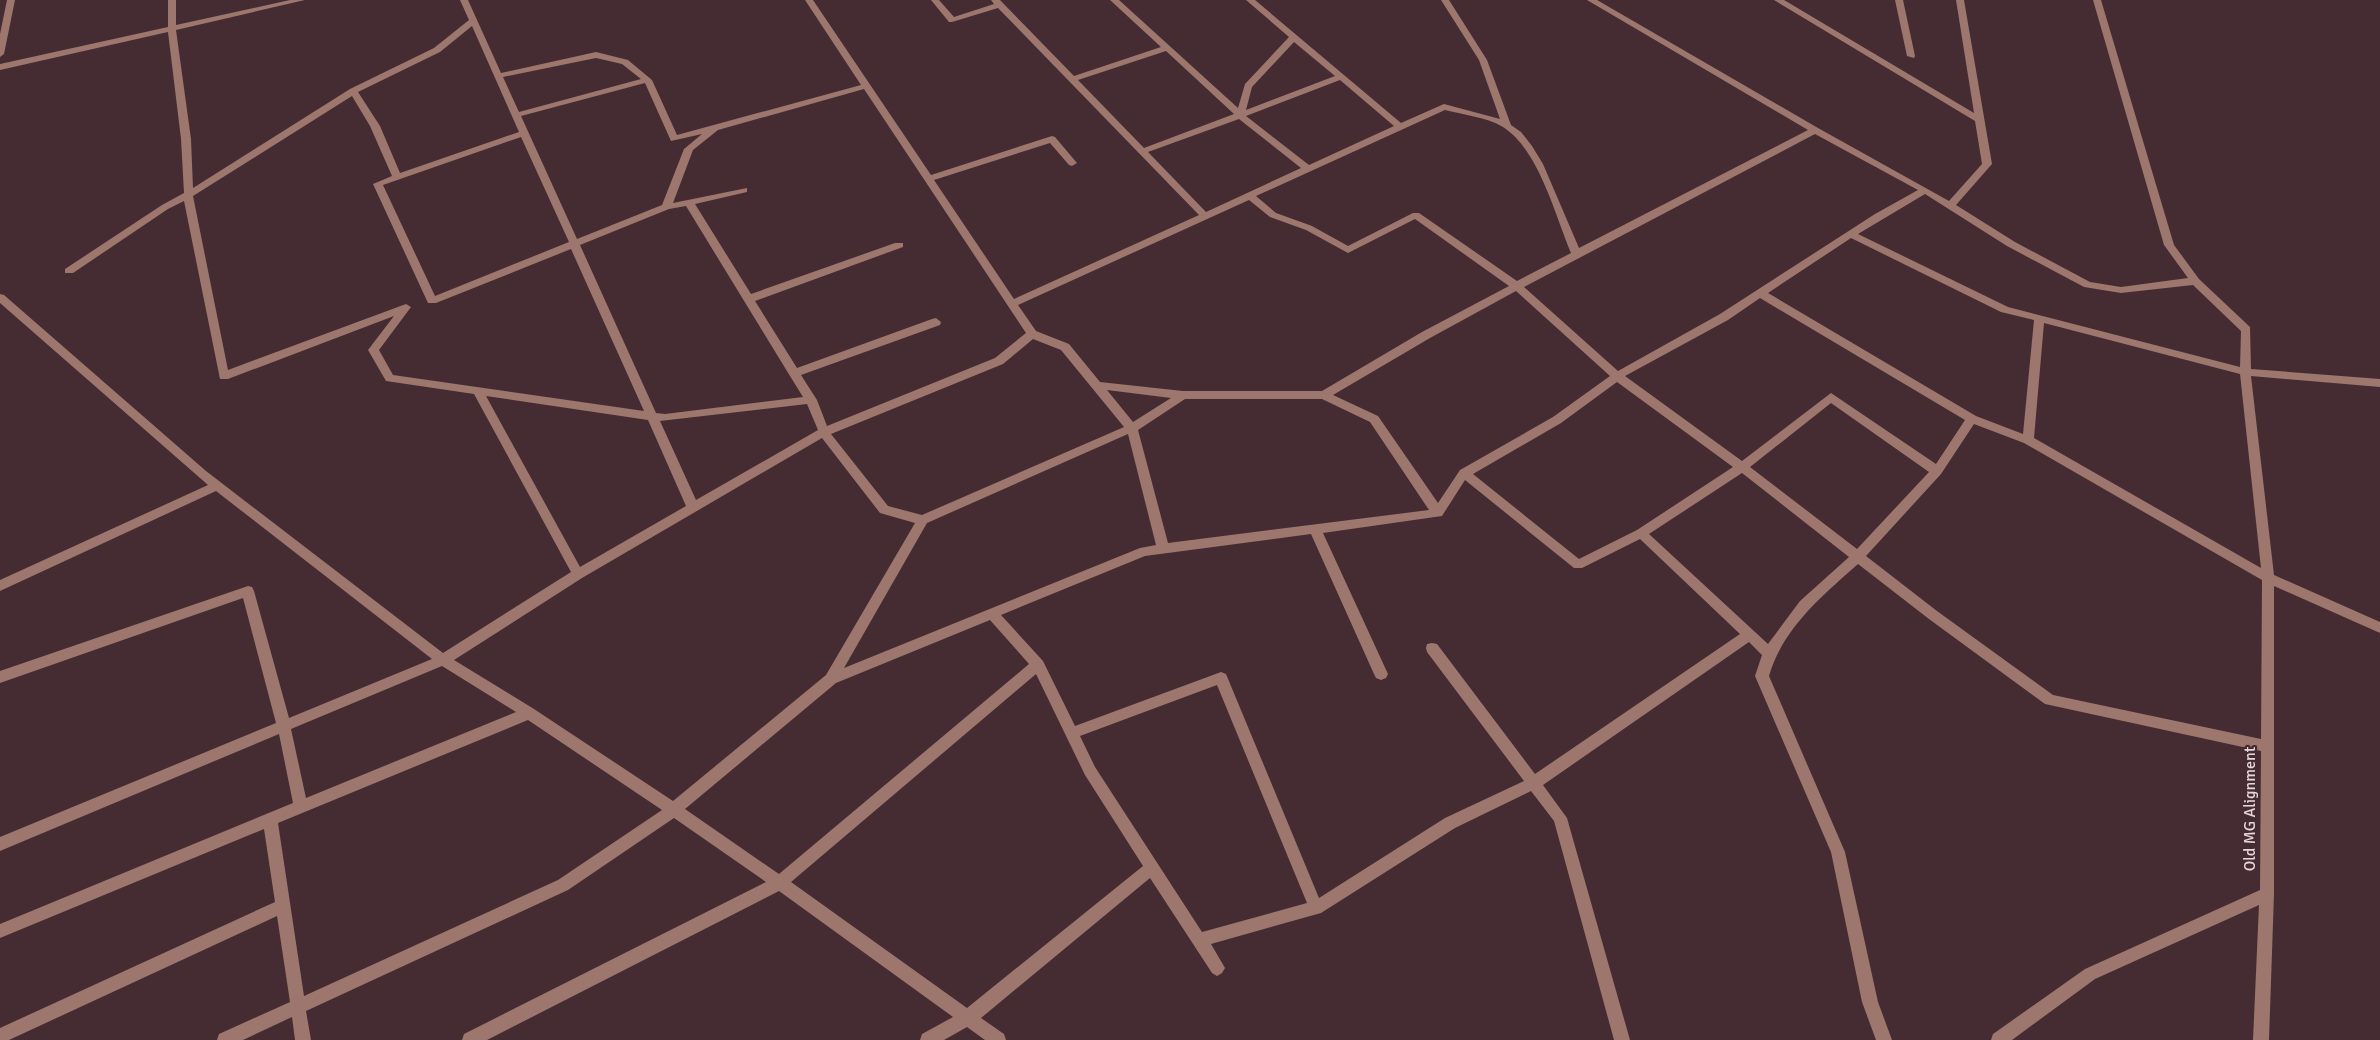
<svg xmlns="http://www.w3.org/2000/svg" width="2380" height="1040" font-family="Signika,sans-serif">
<rect width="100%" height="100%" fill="#452c32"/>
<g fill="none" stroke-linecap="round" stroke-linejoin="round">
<path fill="#9d766d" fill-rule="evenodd" d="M7 0H15L4 54 0 57V34Z
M168 0H176V25L290 0H305L176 30 191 139 193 188 350 89 434 48 469 20 460 0H468L501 73 596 52 628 60 652 80 677 135 861 85 805 0H813L931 175 1052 136 1055 137 1077 163 1072 166 1069 165 1050 143 934 180 1014 299 1199 215 998 8 952 22H949L931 0H939L954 17 994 4 991 0H1000L1074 76 1161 47 1110 0H1119L1238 108 1245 84 1289 37 1246 0H1255L1401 123 1444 104 1500 119 1479 60 1441 0H1449L1487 60 1511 125 1521 132 1532 146 1543 164 1579 248 1808 130 1587 0H1597L1818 128 1949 201 1982 164 1975 121 1774 0H1784L1974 113 1956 0H1964L1992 164 1956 205 2015 242 2090 282 2121 287 2188 278 2164 245 2093 0H2101L2174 245 2199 279 2250 327 2251 369 2380 379V387L2251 376 2274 575 2380 622V633L2274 586V894L2269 1040H2253L2259 905 2095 979 2012 1040H1991L1993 1034 2085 969 2260 890 2261 751 2045 704 1929 619 1858 564C1822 596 1783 628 1769 676L1845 852 1878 1002 1892 1040H1876L1862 1002 1831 852 1755 676 1762 655 1749 642 1543 785 1567 818 1630 1040H1614L1554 821 1531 791 1455 828 1321 913 1211 944 1225 968 1222 973 1217 976 1212 973 1150 878 981 1018 1004 1034 1006 1040H985L967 1027 944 1040H920L922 1034 953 1017 779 891 487 1040H462L464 1034 766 882 674 818 568 890 306 1011 311 1040H295L292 1017 243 1040H217L219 1034 290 1002 277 916 9 1040H0V1028L275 902 264 829 0 938V924L293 803 279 734 0 851V837L276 723 243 598 0 683V671L248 586 252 587 254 591 289 718 432 659 216 491 0 591V580L208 485 0 303V294L4 295 206 471 443 653 571 572 474 394 386 381 368 350 394 316 228 379H220L184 201 168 209 73 273H65V269L162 205 184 193 181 139 168 32 0 70V64L168 27ZM472 26 519 132 400 173 380 126 358 92 440 52ZM1294 42 1335 76 1246 110 1252 87ZM1166 51 1234 114 1144 148 1078 80ZM596 58 622 64 641 79 519 112 503 77ZM1340 80 1394 126 1309 165 1246 116ZM645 83 671 141 702 134 684 149 662 205 577 239 521 116ZM864 89 1026 333 995 358 827 426 817 400 801 375 940 325 941 322 936 318 932 319 797 368 755 301 903 247V243H895L751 294 695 204 747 192V188L673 203 693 150 718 130ZM352 96 370 126 392 176 373 184 428 303H436L571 249 644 411 393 375 379 350 411 307 406 304 228 370 193 196ZM1445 110C1464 115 1486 117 1503 127 1539 150 1555 215 1571 253L1517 281 1419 213H1413L1348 246 1312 226 1276 213 1256 196ZM1239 119 1301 168 1206 212 1148 152ZM1815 134 1918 190 1875 214 1720 314 1618 371 1524 287ZM521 137 569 242 435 296 383 185ZM1925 194 2007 246 2084 287 2121 293 2193 285 2241 331 2240 367 2008 307 1858 234ZM1249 200 1270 217 1306 230 1348 253 1415 219 1509 286 1422 332 1322 391H1183L1100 382 1069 344 1036 331 1018 305ZM686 206 790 376 803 397 665 414 656 413 580 245 669 209ZM1851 238 2001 312 2034 320 2023 434 1976 416 1768 293ZM1516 291 1610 376 1553 417 1460 470 1438 503 1378 416 1333 395 1430 338ZM1760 298 1965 420 1936 464 1831 393 1742 461 1625 376 1728 320ZM2044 323 2240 374 2261 568 2034 438ZM1033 339 1061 350 1124 427 922 515 888 506 831 434 1003 364ZM1617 382 1733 467 1637 530 1579 559 1473 474 1561 423ZM1107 390 1171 398 1133 422ZM486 396 648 420 686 506 580 567ZM1185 399H1322L1370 422 1429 510 1168 543 1138 430ZM1831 403 1929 472 1857 549 1750 467ZM807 404 818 430 696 500 660 421ZM1974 424 2024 443 2262 580 2261 739 2053 695 1937 611 1866 556 1941 474ZM1128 434 1156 545 1140 548 844 668 927 523ZM822 438 880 513 915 523 826 675 673 801 534 709 454 660 582 578ZM1742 473 1849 557 1800 601 1768 644 1649 534ZM1465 480 1574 568H1582L1640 539 1740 634 1535 774 1437 644 1432 643 1427 644 1426 648 1427 652 1524 781 1445 818 1319 898 1226 674 1221 672 1075 726 1043 661 1001 615 1145 556 1311 534 1374 674 1376 678 1381 680 1386 678 1388 674 1323 533 1442 516ZM990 620 1029 664 779 874 685 809 836 683ZM442 666 516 712 306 798 291 729ZM1036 674 1085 775 1143 866 967 1008 791 882ZM1217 685 1307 903 1202 932 1095 767 1080 736ZM528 720 662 810 558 880 304 996 278 823Z
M1895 0H1903L1915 56 1914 58 1907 56Z"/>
</g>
<g text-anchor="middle" stroke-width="4.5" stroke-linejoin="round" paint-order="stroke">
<g font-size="16" fill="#e6d6d9" stroke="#452c32">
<text transform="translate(2249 809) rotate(-90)" y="6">Old MG Alignment</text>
</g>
</g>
</svg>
